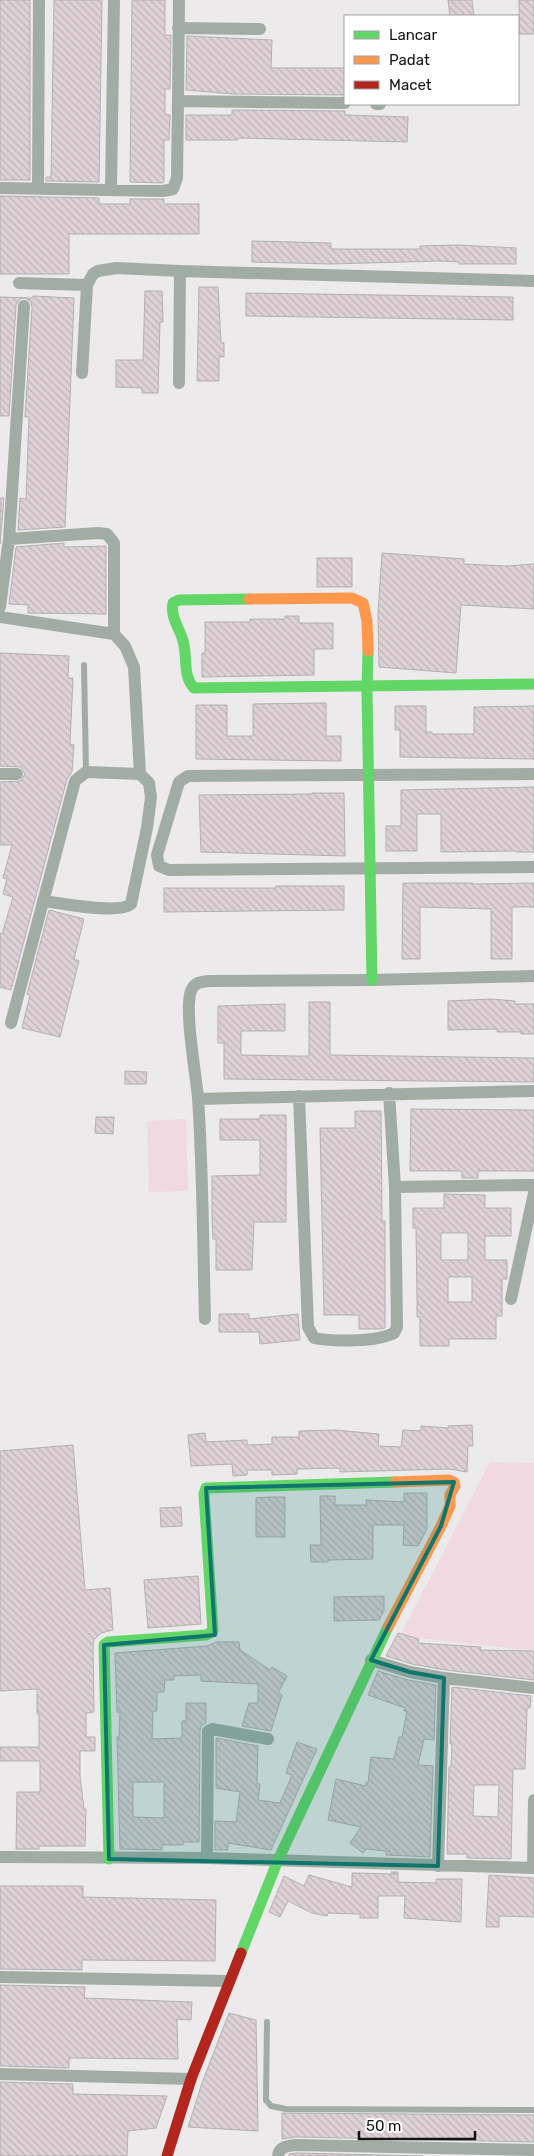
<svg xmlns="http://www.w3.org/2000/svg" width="534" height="2156" font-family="Rubik,sans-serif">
<defs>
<pattern id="building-back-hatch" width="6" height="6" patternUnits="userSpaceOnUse" patternTransform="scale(1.25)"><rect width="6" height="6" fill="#ded2d7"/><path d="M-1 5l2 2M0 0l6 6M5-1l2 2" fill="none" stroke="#beb3b8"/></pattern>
</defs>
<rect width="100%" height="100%" fill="#eceaeb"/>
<path fill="#f0d9e1" d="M186 1119 188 1191 149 1192 147 1121Z
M490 1462 534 1463V1651L400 1636Z"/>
<path fill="url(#building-back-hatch)" stroke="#b2b0b1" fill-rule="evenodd" d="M0 0H30V180H0Z
M54 0H102L99 182 46 181V177H51Z
M132 0H165V35H171L170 89H165V114L170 115 169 140H164V182L162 183 130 182Z
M448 0H472L474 16H450Z
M519 0H534V34H519Z
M187 36 272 40 271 68H345V95L233 94 186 90Z
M232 110 345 111V115L408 117 407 142 238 138V140H186V115H232Z
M0 196 99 198V204H130V199H164V204H199V234H69V274H0Z
M252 241 331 243V249H420V246L459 245 516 248V264H459V262L439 261 331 264 252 262Z
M199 287H218L221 343H224V357H219V381H197Z
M145 291H162L163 322H160L158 393H142V388L116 387V360H143Z
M246 293 513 297V320L246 316Z
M33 296 74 298 65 527 18 530 20 498 26 499 29 417H25L32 307 31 302 25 298 20 299 16 305 9 416H0V297L33 298Z
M0 498H4L0 544Z
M64 543V547L106 546V614L28 613V605L9 604 16 547Z
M382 553 464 559V564L507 566 534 564V609L461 605 456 673 379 667 378 613Z
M317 558H352V587H317Z
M285 616H299V623H333V649H314V675L202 677V653H205V622H250V619H285Z
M0 653 69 656 68 678H73L70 744 74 745 72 772 67 779 11 990 0 987V933L2 934 13 897 3 894 7 879 3 878 12 845H0V782L21 781 25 774 21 767 0 766Z
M326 703V736H341V761L196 759V705H227V736H253V704Z
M395 706H426V732H432V734H474V707L534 706V759L400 757V730H395Z
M534 787V852H516V851L441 852V814H417V851H386V826H401V790Z
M312 793H344L345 856 201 852 199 795 312 794Z
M403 883H473V884L534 883V907H512V959H491V909L420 907V959H402Z
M276 886H344V910L164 912V888H276Z
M49 910 84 919 74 959 79 961 60 1037 22 1028 30 995 27 994Z
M491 999 515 1001V1004H534V1034H521V1032H497V1029L448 1030V1001Z
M309 1002H330V1055L534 1058V1082L224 1079V1043H218V1006L285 1004V1031H241V1055L296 1056H309Z
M125 1071 147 1072 146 1084H125Z
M411 1109 534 1110V1171H478V1178H462V1171H410Z
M355 1111H381L382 1221H385V1328L381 1329H359V1315H324L320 1128H355Z
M260 1115H286V1222H254L252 1270H216V1239H213L212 1219V1176L260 1175V1140H220V1119H260Z
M96 1117H114L113 1134 95 1133Z
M444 1194 485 1195V1208H511V1236H485V1260H507V1279H502V1316H496V1339H449V1346H420V1317H417V1296L416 1228H413V1208H444ZM441 1233H468V1260H441ZM448 1277H472V1302H448Z
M219 1314H249V1319L298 1314 300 1340 260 1344 259 1332H219Z
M472 1425 473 1446H468L467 1472 449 1469 340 1472V1468L297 1469V1474L272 1475V1470H247V1475L233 1476 232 1464 191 1466 188 1435 205 1433 206 1442 247 1440V1445L272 1444V1437H299V1431L335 1430 379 1434 378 1446 401 1447 403 1430 421 1431V1426L449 1428 448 1426Z
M73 1445 85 1590 110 1588 113 1630 101 1633 94 1640 93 1645 94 1712 86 1713V1737H95V1751H80V1776L84 1809H86L85 1846H39V1849H16L17 1792H40V1761H0V1747H39V1714H37V1689L0 1691V1451Z
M404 1493H427V1529L418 1546 403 1545 404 1525H373V1559L328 1560V1562H311L310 1545H321L320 1496H335V1505H367L366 1500 404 1502Z
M272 1497H285V1537H256V1498Z
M181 1507 182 1526 161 1527 160 1508Z
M198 1576 201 1624 148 1628 144 1580Z
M384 1596V1611L379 1620 334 1621V1597Z
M398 1633 419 1639 418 1643 481 1647 480 1650 534 1651V1680L445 1670 412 1664 386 1656Z
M216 1642H239L240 1650 270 1670 272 1667 287 1676 278 1693 282 1695 271 1731 242 1726 249 1703H258V1684L201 1681V1675L174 1676V1680H165L164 1692H157V1711H153L152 1739 182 1738V1721H186V1703H206V1723L201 1726 200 1731 199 1842H183V1845H162V1850L120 1849 117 1737H119L120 1712H117L115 1653 207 1646ZM133 1782H164V1818L133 1817Z
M378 1671 408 1680 436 1685 434 1740 424 1739 418 1765 433 1766 430 1857 386 1855V1851L366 1849 363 1853 350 1843 361 1827 328 1820 336 1779 366 1786V1782L368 1783 371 1757 394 1759 399 1737H402L407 1711H404L405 1708 368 1695Z
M452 1687 531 1696 530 1708H527L525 1769H513L511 1859 467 1858V1854H447L449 1767H451L452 1744H450ZM474 1785H499L498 1817 473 1816Z
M216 1738 258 1746 257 1784H260L258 1800 280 1803 292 1775 286 1773 297 1742 317 1749 271 1850 228 1843V1850H215V1821L236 1822 240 1792 216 1788Z
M391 1872H398V1882L436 1883V1879H462L461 1922 404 1918 405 1896H378V1918H360V1914L328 1913 327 1916 312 1913 288 1901 280 1917 269 1912 284 1876 304 1886 309 1875 352 1887V1873L395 1874Z
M489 1875 534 1878V1917L499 1916V1927H486Z
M0 1886H83V1897L216 1900 215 1961 82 1960V1970L0 1969Z
M0 1985 85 1987 84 1998 192 2002 191 2020 177 2019 178 2059 69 2058V2068L0 2066Z
M229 2013 256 2020 258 2131 188 2127 202 2083Z
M0 2082 73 2084V2094L167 2096 156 2128 128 2131 127 2156H0Z
M282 2113 534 2115V2142L296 2137 282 2139Z
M296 2153 423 2156H289V2154Z"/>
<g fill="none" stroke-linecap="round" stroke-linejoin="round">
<path stroke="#a1ada4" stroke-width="6" d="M84 665 86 772
M267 2022 266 2100 271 2106 286 2109 534 2110"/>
<path stroke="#a1ada4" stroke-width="12" d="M178 28 260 29
M178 101 179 0
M376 104H380
M0 188 163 191 173 189 177 178 178 101 345 103
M38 188 39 0
M111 189 114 0
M19 283 87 285 93 274 98 271 116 268 180 271 534 281
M82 373 87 285
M179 383 180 271
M9 539 98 533 107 534 114 543V634L125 646 134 667 140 774 149 783 151 797 147 828 131 904C118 915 62 903 43 901
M0 607 9 539 24 306
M0 617 114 634
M0 774H17
M534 774 188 776 179 782 157 855 159 866 169 870 534 867
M11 1023 75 781 86 772 140 774
M299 1096 308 1327 314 1338C333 1342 377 1342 394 1333L397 1327 395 1187 389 1093
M198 1099 534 1091
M395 1187 534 1185
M511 1299 534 1193
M205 1319C203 1246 203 1171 198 1098 196 1075 184 1009 191 991 194 982 202 982 209 981L372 980 534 976
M371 1660 410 1672 444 1678
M0 1857 207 1858 534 1868
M207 1858 208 1731 212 1729 268 1739
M438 1866 444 1678 534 1688
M533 1868 534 1800
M0 1977 228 1981
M0 2074 191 2079
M278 2156C279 2146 288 2146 296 2145L534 2150"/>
<path stroke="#63d668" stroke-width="11" d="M249 599 179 600 173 603C170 618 180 628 183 641 188 657 182 675 194 688L534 684
M368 651 367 690 372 980
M109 1859 104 1645 108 1642 206 1635 213 1631 204 1494 206 1488 395 1482
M241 1953 278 1860 388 1627"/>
<path stroke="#ff974d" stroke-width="11" d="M249 599 352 598 363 603 367 621 368 651
M388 1627 441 1526 450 1506V1495L455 1486 454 1482 449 1480 395 1482"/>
<path stroke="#b3261e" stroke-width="11" d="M167 2156 191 2079 241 1953"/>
</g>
<path fill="#0f766e" fill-opacity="0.2" stroke="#0f766e" stroke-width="4" stroke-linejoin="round" d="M454 1482 441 1526 371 1660 410 1672 444 1678 438 1866 109 1859 104 1645 215 1635 206 1488Z"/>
<rect x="344" y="15" width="175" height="90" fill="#ffffff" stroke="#a1a1a1"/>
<rect x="354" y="31" width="25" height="8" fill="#63d668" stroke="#a1a1a1"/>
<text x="389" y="40" font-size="15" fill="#141313">Lancar</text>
<rect x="354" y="56" width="25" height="8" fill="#ff974d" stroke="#a1a1a1"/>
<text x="389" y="65" font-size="15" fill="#141313">Padat</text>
<rect x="354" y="81" width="25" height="8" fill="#b3261e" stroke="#a1a1a1"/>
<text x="389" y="90" font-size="15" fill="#141313">Macet</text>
<path d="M359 2131v8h116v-8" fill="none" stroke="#141313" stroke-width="2.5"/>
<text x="366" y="2131" font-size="15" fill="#141313" stroke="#ffffff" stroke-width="4" paint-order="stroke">50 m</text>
</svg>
